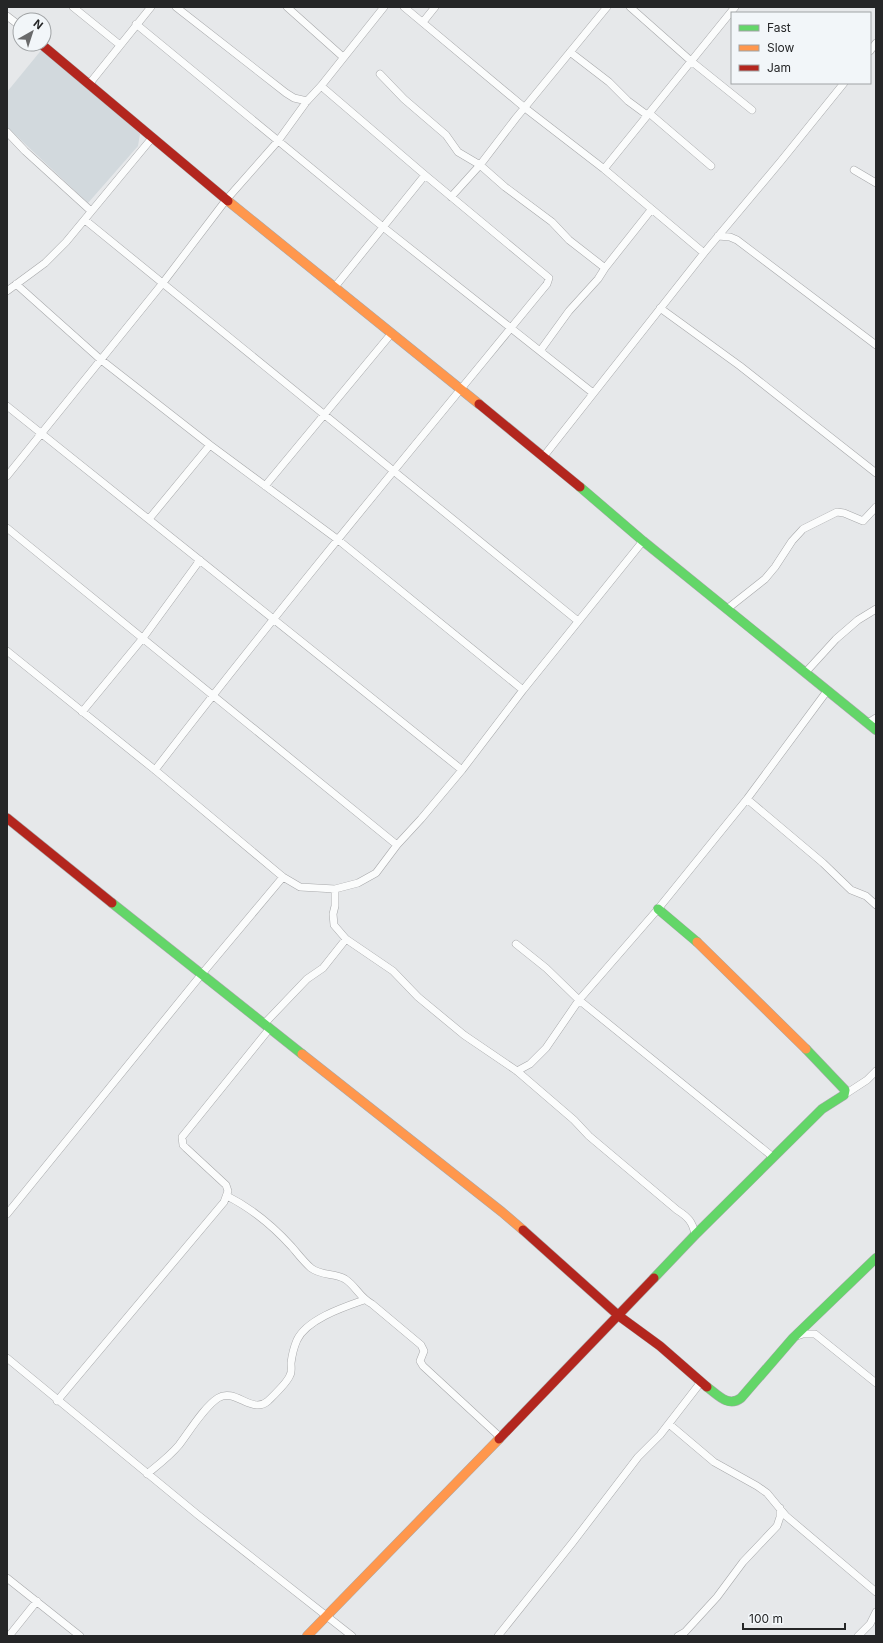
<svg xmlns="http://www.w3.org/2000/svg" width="883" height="1643" font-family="Inter,sans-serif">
<rect width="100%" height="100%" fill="#e6e8ea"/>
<path fill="#d2d9dd" d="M43 48 140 134 138 146 88 203 7 127V92Z"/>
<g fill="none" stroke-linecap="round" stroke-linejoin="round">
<defs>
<path id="street" d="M73 7 120 45
M176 7 286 93 294 98 307 101
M287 7 343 57
M404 7 525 108 604 169 704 253 781 161 844 83
M630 7 691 61 752 110
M7 16 20 26
M423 22 435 7
M136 24 383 227 593 393
M870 51 876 43
M570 52 609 82 628 101 647 115
M380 74 404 99 446 135 458 152 480 165 505 187 552 222 569 240 605 268
M90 83 151 7
M649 113 711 166
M7 132 25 151 91 211
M604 169 735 7
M854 170 876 183
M451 197 480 165 516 118 607 7
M85 220 578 621
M718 236 730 237 737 240 876 345
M16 284 100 359 210 445 337 539 523 690
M334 288 425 175
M7 291 45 263 66 242 152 138
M660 308 740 366 876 473
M540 351 569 311 598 279 605 268 651 210
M7 406 462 770
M544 456 704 253
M7 476 162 284 226 200 278 141 307 101 321 86 384 7
M265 486 391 334
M149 519 210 445
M7 528 397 845
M727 609 765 579 775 567 792 541 803 529 837 512 844 513 863 521 876 507
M7 651 155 770 283 877 300 887 335 889 358 883 376 873 397 845 421 819 462 770 523 690 643 541
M805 673 836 639 858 620 876 609
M82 712 143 638 200 560
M868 723 876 718
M155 770C282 605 415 445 547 284L549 278 425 175 321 86
M747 799 823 863 851 890 866 896 876 905
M335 889V906L333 914 334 925 346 939 393 971 418 997 464 1035 517 1071 574 1120 589 1136 677 1210C688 1217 693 1222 695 1235
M516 944 546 968 579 1000 773 1157
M264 1024 307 979 323 968 346 939
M517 1071 530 1064 546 1048 579 1000 658 909 747 799 827 691
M844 1095 867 1080 876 1071
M227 1196C253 1209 273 1226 292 1247 298 1254 304 1262 311 1268 321 1276 335 1273 345 1279 356 1286 359 1297 372 1304L421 1345 424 1351 420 1361 423 1366 500 1437
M7 1214 201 975 283 877
M797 1336 803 1334H815L876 1383
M7 1358 198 1515 352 1636
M57 1401 224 1202 228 1191 226 1185 186 1148 183 1145 182 1137 270 1028
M669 1424 714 1462 757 1486 767 1493 786 1516 876 1592
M147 1474C158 1465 170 1456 179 1445 189 1432 204 1407 218 1398 235 1387 252 1415 268 1401 273 1396 288 1382 290 1375 292 1372 291 1367 291 1363 292 1355 294 1347 297 1340 307 1319 344 1307 364 1300
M7 1578 80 1636
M9 1636 37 1601
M498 1636 573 1542 638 1457 660 1435 701 1382
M678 1636 685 1632 717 1597 743 1562 777 1526 780 1517V1508
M858 1636 870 1624 876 1612"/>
<path id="fast" d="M580 487 643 541 876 730
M112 903 302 1054
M658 909 697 942
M654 1278 695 1235 822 1109 844 1095 845 1090 806 1049
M707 1387C717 1394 728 1408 741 1398L793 1338 876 1258"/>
<path id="slow" d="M228 201 479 404
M697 942 806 1049
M302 1054 502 1212 523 1230
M307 1636 499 1439"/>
<path id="jam" d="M41 44 228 201
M479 404 580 487
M7 818 112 903
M523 1230 619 1316 660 1346 707 1387
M499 1439 654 1278"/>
</defs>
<use href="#street" stroke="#a7a8aa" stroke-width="8"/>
<use href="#fast" stroke="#a7a8aa" stroke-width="10"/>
<use href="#slow" stroke="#a7a8aa" stroke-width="10"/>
<use href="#jam" stroke="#a7a8aa" stroke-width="10"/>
<use href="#street" stroke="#fbfcfc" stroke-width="7"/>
<use href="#fast" stroke="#63d668" stroke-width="9"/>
<use href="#slow" stroke="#ff974d" stroke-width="9"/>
<use href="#jam" stroke="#b3261e" stroke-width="9"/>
</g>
<rect width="883" height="1643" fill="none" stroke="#252627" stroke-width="16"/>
<rect x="731" y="12" width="140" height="72" fill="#f2f6f9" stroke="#a0a3a5"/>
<rect x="739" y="25" width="20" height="6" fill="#63d668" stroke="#a0a3a5"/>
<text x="767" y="32" font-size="12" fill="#252627">Fast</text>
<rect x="739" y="45" width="20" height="6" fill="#ff974d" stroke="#a0a3a5"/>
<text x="767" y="52" font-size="12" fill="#252627">Slow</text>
<rect x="739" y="65" width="20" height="6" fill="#b3261e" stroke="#a0a3a5"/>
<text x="767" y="72" font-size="12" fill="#252627">Jam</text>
<g transform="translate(32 32) rotate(39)"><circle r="19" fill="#f2f6f9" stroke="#a0a3a5"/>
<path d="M0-3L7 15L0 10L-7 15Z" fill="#696a6b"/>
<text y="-6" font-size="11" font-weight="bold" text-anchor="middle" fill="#252627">N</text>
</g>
<path d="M743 1623v6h102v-6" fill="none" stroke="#252627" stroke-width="2"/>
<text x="749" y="1623" font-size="12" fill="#252627" stroke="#f2f6f9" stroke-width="3" paint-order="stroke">100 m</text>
</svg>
